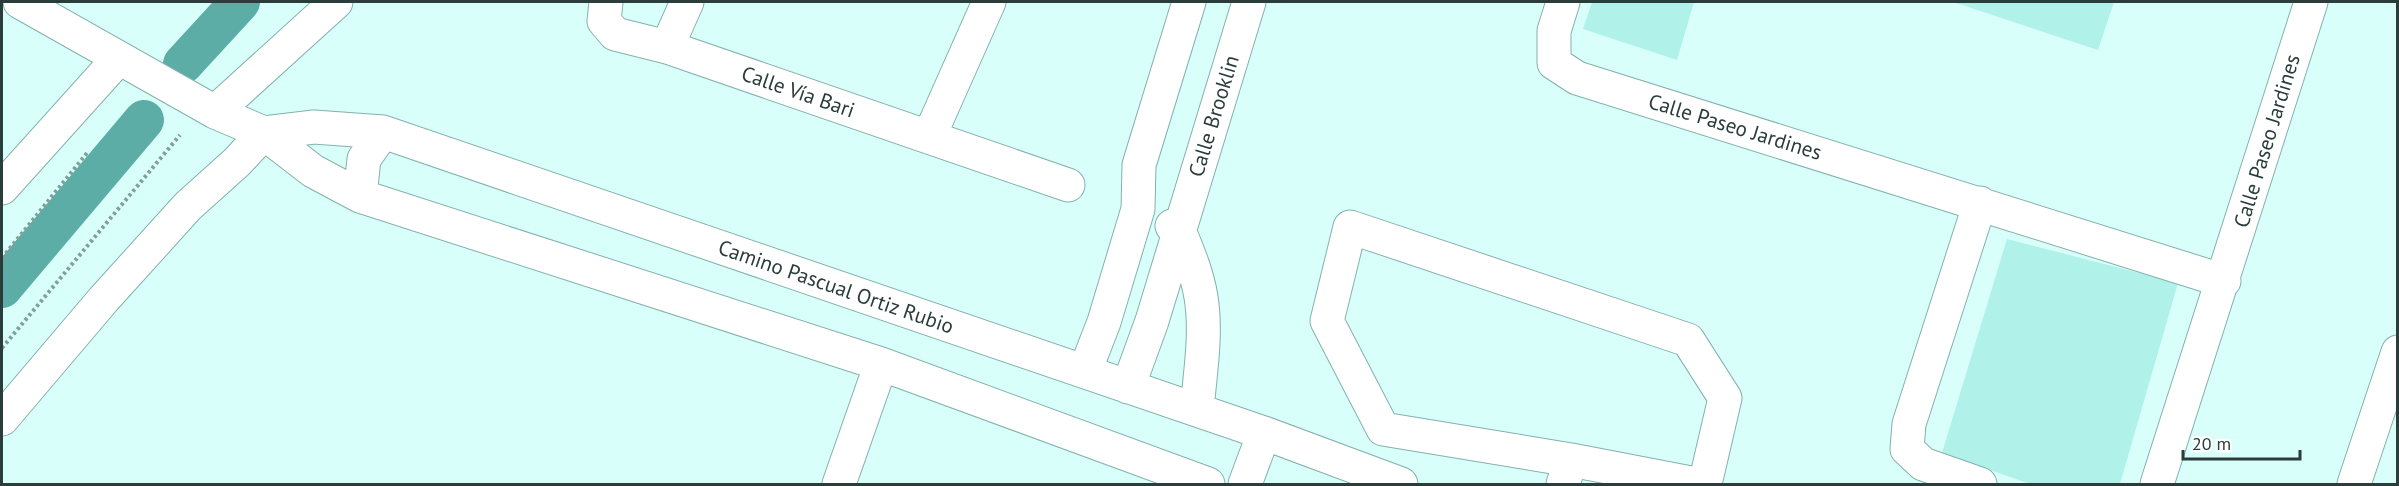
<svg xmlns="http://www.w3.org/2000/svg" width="2399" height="486" font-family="'PT Sans',sans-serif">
<rect width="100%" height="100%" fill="#d9fffb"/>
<path fill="#b0f1ea" d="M1592 2H1694L1677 60 1583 29Z
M1953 2H2114L2098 50Z
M2007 239 2178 283 2120 484H2030L1942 453Z"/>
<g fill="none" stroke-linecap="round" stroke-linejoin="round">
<path stroke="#5cada6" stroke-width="40" d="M183 64 240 2
M2 288 144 120"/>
<defs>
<path id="minor" d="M20 2 215 112 264 133 313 171 360 196 881 364 1208 484
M606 2 604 21 615 34 667 47 1068 185
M1563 2 1554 31V63L1577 78 2224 281
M667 47 687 2
M215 112 336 2
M264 133 314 127 383 132 1264 433 1401 484
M929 137 989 2
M2 188 119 58
M360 196 364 159 383 132
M1172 226 1179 230C1188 252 1197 273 1201 297 1207 334 1200 373 1197 410
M1085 371 1104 322 1138 209 1139 165 1189 2
M1128 387 1152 321 1249 2
M2 419 103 300 188 206 237 162 264 133
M1571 460 1696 484
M839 484 881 364
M1245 484 1264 433
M1563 484 1571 460 1383 429 1327 321 1350 227 1688 340 1725 398 1705 484
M1980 484 1923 464 1907 449 1909 424 1980 203
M2157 484 2311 2
M2354 484 2398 352"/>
</defs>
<use href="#minor" stroke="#83b1ac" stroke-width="35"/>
<path stroke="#839f9c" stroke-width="4" stroke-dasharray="3 3" stroke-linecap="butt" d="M2 258 87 153
M2 348 180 135"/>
<use href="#minor" stroke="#fff" stroke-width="33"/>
</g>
<g text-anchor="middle" stroke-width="6" stroke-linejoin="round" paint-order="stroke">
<g font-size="21" fill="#2a3d3b" stroke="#fff">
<text transform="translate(798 92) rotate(19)" y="7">Calle Vía Bari</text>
<text transform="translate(1214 116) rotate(-73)" y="7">Calle Brooklin</text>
<text transform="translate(1735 127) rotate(17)" y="7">Calle Paseo Jardines</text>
<text transform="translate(2267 141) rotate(-73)" y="7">Calle Paseo Jardines</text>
<text transform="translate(836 287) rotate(19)" y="7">Camino Pascual Ortiz Rubio</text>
</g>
</g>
<rect width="2399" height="486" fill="none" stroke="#2a3d3b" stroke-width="6"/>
<path d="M2183 450v9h117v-9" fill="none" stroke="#2a3d3b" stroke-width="3"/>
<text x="2192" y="450" font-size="18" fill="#2a3d3b" stroke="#ffffff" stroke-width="4.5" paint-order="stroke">20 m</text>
</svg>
